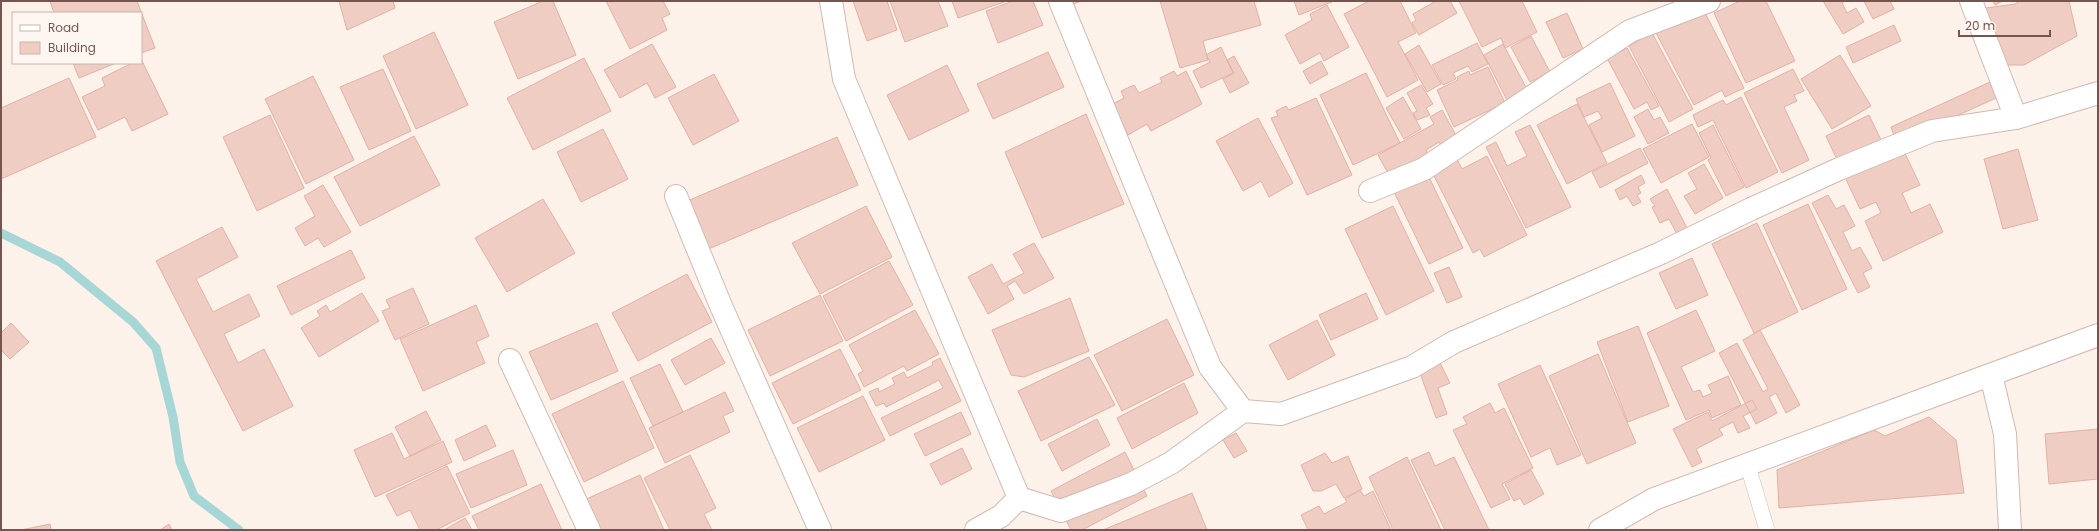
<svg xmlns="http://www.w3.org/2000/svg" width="2099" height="531" font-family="Poppins,sans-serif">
<rect width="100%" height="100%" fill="#fcf2ea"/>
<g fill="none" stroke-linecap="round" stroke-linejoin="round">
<path stroke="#a6d6d5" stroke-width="9" d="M1 233 60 262 133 322 156 348 173 417 180 462 194 496 239 530"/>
</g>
<path fill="#f0cdc3" stroke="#e2b1a4" d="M50 1H137L155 48 141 53V13H54Z
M339 1H393L395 8 347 30Z
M543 1H553L576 55 518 79 494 22Z
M606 1H663L670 14 662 18 667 30 630 49Z
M853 1H887L897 30 867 41Z
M890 1H938L948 26 905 42Z
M952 1H1007L958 18Z
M1013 1H1033L1043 25 998 43 986 11Z
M1070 1H1081L1071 5Z
M1160 1H1254L1261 25 1203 41 1208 60 1180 68Z
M1294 1H1334L1299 15Z
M1369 1H1400L1416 33 1398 42 1418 80 1387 97 1344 14Z
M1436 1H1450L1457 13 1419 35 1412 23 1416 20 1413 14Z
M1459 1H1522L1537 32 1505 48 1501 38 1482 47Z
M1740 1H1766L1795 61 1746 83 1714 13Z
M1823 1H1845L1842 3 1847 13 1856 8 1864 22 1843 34Z
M1864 1H1890L1894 9 1873 19Z
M1993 1H2003L1995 5Z
M2020 1H2069L2077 36 2024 65H2002L1979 9 2015 4Z
M1327 5 1349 47 1324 61 1320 53 1300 64 1285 35 1312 20 1310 14Z
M1704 11 1744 88 1725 97 1722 90 1694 105 1654 29Z
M1567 13 1583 49 1563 58 1546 22Z
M1894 25 1901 41 1853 63 1846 47Z
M434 32 468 105 416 129 383 56Z
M1652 33 1693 109 1669 122 1629 46Z
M1531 36 1550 72 1530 82 1511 47Z
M1477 43 1488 64 1472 72 1468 66 1453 73 1456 79 1443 85 1432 65Z
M652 44 676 87 655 98 647 83 620 98 604 70Z
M1503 44 1529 93 1509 104 1484 55Z
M1419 45 1441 84 1427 92 1405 54Z
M1221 47 1233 73 1201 88 1193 71 1210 62 1206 55Z
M1627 48 1659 106 1651 110 1647 102 1634 109 1607 58Z
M1048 52 1064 87 993 119 977 84Z
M1840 55 1871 106 1832 129 1801 79Z
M1234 56 1249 83 1230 93 1223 79 1234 73 1227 60Z
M584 58 611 111 533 150 507 98Z
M141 59 168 114 132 131 125 117 98 130 82 97 105 86 102 78 132 63H141Z
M1321 61 1328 74 1310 84 1303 71Z
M73 63H116L79 78Z
M947 65 969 111 909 140 887 95Z
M1488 67 1505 103 1454 127 1437 90 1458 80 1457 77 1469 71 1470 75Z
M383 69 411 131 369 150 340 87Z
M1793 69 1804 91 1794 95 1797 101 1784 107 1809 160 1782 173 1744 93Z
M1174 71 1177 76 1186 71 1202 104 1151 131 1147 124 1128 135 1111 105 1124 98 1121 91 1134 85 1139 93 1162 82 1160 78Z
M1366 73 1400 143 1353 165 1320 95Z
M714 74 739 121 693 145 668 98Z
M313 76 354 160 306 184 265 99Z
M69 78 96 137 1 179V108Z
M1990 82 1996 98 1897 143 1891 127Z
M1610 83 1635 136 1602 152 1589 125 1602 118 1598 111 1584 117 1576 99Z
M1421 85 1433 104 1426 108 1430 115 1417 120 1413 113 1417 111 1407 93Z
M1403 97 1421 129 1404 139 1386 108Z
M1741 97 1778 172 1746 188 1713 120 1698 127 1693 115 1723 100 1726 105Z
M1316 98 1352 175 1307 195 1271 118 1278 116 1276 111 1286 106 1289 110Z
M1577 104 1607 163 1567 184 1537 125Z
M1648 109 1654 120 1660 117 1669 133 1648 144 1634 117Z
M1442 110 1457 137 1443 149 1439 142 1426 150 1429 156 1389 175 1378 155 1434 124 1430 117Z
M1086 114 1124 204 1042 238 1005 152Z
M270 115 304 188 257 211 223 137Z
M1869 115 1883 144 1839 164 1826 136Z
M1258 118 1293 183 1269 197 1261 181 1243 191 1216 141Z
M1692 124 1709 157 1661 183 1643 149Z
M1530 125 1571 207 1526 228 1486 147 1496 142 1507 166 1527 156 1515 132Z
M1713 125 1744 187 1726 196 1708 160 1711 158 1699 133Z
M603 129 628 179 581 202 557 152Z
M414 136 440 185 360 226 334 177Z
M837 137 858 185 706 250 685 202Z
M1901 145 1920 185 1902 193 1911 213 1930 204 1943 232 1883 261 1865 221 1881 213 1876 202 1860 209 1843 173Z
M1640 148 1648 163 1600 188 1592 172Z
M2018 149 2038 220 2003 229 1984 159Z
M1487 156 1527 235 1484 257 1480 249 1473 253 1432 172 1457 159 1462 169Z
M1704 164 1723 198 1695 214 1684 196 1697 189 1688 173Z
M1428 175 1463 248 1429 264 1394 192Z
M1641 175 1645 183 1638 187 1641 193 1637 195 1641 202 1633 206 1627 196 1620 200 1615 190Z
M323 185 351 232 324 247 318 238 305 246 295 228 315 216 304 196Z
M1667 189 1688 230 1678 236 1669 219 1660 223 1652 207 1655 206 1650 199Z
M1828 195 1836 209 1844 205 1855 226 1843 232 1852 251 1860 247 1872 268 1863 273 1870 287 1858 293 1812 203Z
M543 199 575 253 507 292 475 238Z
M1808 204 1847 289 1802 310 1763 225Z
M866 206 892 257 820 294 792 243Z
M1393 206 1434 291 1386 315 1345 229Z
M1757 223 1798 312 1754 333 1712 244Z
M222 227 238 257 196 279 213 312 249 294 260 316 224 334 238 363 264 349 293 406 243 431 156 261Z
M1034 243 1054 278 1024 294 1015 281 1007 286 1014 299 988 314 968 277 992 264 1003 284 1024 273 1013 254Z
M351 250 365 278 291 315 277 286Z
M1692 258 1708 295 1676 309 1659 273Z
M889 261 913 305 846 341 823 296Z
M1449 267 1462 297 1447 303 1434 273Z
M687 274 712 322 638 361 612 313Z
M413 288 429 324 395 340 382 311 390 308 386 300Z
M362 293 379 321 319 357 301 328 320 316 317 311 326 305 330 312Z
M1366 293 1378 319 1331 340 1319 315Z
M820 295 843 341 770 376 748 330Z
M1070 298 1089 351 1024 377 1011 375 992 330Z
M476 305 489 336 476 342 485 363 423 391 400 339Z
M915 310 939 354 907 371 904 366 864 387 858 374 863 371 849 345Z
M1696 310 1715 351 1681 367 1693 392 1700 390 1703 397 1712 393 1708 385 1728 376 1741 405 1712 418 1709 410 1686 420 1647 333Z
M1167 319 1194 375 1122 411 1094 355Z
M1317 320 1335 355 1288 380 1269 345Z
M11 323 29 342 10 359 1 350V333Z
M597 323 618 371 551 400 529 352Z
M1638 326 1669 406 1628 422 1597 342Z
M1760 330 1800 405 1786 413 1776 393 1769 397 1777 413 1756 424 1719 353 1737 343 1763 392 1768 389 1743 340Z
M711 338 725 363 685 385 671 360Z
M840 349 861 390 793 424 772 383Z
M1598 354 1636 443 1587 464 1549 376Z
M1089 357 1115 405 1041 441 1018 391Z
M940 358 961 401 890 436 881 418 943 388 939 380 886 407 884 403 876 406 869 392 878 388 879 392 895 384 892 378 904 372 907 378 933 365 932 362Z
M1440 363 1450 383 1438 388 1447 414 1436 418 1419 370Z
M660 364 683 412 653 426 630 378Z
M1540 365 1581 455 1557 465 1550 448 1531 457 1498 384Z
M623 381 654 448 584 482 552 414Z
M1184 383 1198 413 1132 449 1117 418Z
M725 392 734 411 723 416 730 432 665 463 649 428Z
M863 396 885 440 819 472 797 428Z
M1752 400 1757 409 1743 416 1750 428 1738 433 1733 422 1719 429 1723 435 1696 449 1702 462 1692 467 1673 429 1708 412 1712 421Z
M1490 403 1495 413 1504 408 1533 468 1502 484 1510 499 1491 508 1453 430 1467 424 1463 417Z
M426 411 441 440 410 456 395 427Z
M961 412 971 434 925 456 914 434Z
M1929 417 1956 440 1964 493 1779 508 1777 470 1874 430 1885 436Z
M1097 419 1110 445 1062 471 1048 444Z
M486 425 496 446 464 461 455 440Z
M2098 429V479L2049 484 2045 434Z
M392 433 404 459 443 441 452 462 375 497 354 450Z
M1236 433 1247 451 1234 458 1223 440Z
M962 448 972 469 941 485 930 464Z
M513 450 527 485 471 508 456 474Z
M1125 452 1147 496 1082 530H1071L1051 491Z
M1429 452 1435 466 1454 457 1489 530H1445L1411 460Z
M1325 453 1332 463 1348 456 1362 489 1344 498 1336 484 1321 491H1313L1301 465Z
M690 455 716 508 704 514 712 530H670L644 478Z
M1407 457 1441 530H1393L1369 477Z
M447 466 470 513 436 530H420L410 510 397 516 386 495Z
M1531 470 1544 494 1524 505 1520 498 1514 501 1505 484Z
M640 475 664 530H597L584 500Z
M541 484 562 530H479L472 516Z
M1360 490 1364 496 1373 491 1391 530H1308L1301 515 1319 506 1324 514 1347 502 1345 499Z
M1192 493 1207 530H1103Z
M465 518 472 530H444Z
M50 524 51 530H21Z
M169 524 172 530H160Z"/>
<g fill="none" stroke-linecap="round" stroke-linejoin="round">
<defs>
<path id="lane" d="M1747 463 1767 530"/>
<path id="street" d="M831 1 844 79 1019 498 1001 516 976 530
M1060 1 1210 367 1243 411 1281 414 1412 367 1454 342 1661 253 1751 209 1839 169 1932 131 2016 118 2098 93
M1971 1 2016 118
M1370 191 1424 169 1630 31 1709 1
M676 196 721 306 820 530
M510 360 589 530
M1991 375 2005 434 2010 530
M1019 498 1061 511 1131 484 1171 463 1243 411
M1600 530 1654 499 2098 335"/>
</defs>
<use href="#lane" stroke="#d0bab2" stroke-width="16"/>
<use href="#street" stroke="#d0bab2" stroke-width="24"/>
<use href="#lane" stroke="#fff" stroke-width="15"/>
<use href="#street" stroke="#fff" stroke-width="22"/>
</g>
<rect width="2099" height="531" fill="none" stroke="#76554e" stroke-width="4"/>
<rect x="12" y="12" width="130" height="52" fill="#fef7f1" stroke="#c8b6b0"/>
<rect x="20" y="25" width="20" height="6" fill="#ffffff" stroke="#c8b6b0"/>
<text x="48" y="32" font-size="12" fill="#76554e">Road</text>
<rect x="20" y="42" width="20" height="12" fill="#f0cdc3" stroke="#c8b6b0"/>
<text x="48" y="52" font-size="12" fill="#76554e">Building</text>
<path d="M1959 30v6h91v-6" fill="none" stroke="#76554e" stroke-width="2"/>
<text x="1965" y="30" font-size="12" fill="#76554e" stroke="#fef7f1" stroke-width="3" paint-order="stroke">20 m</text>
</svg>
